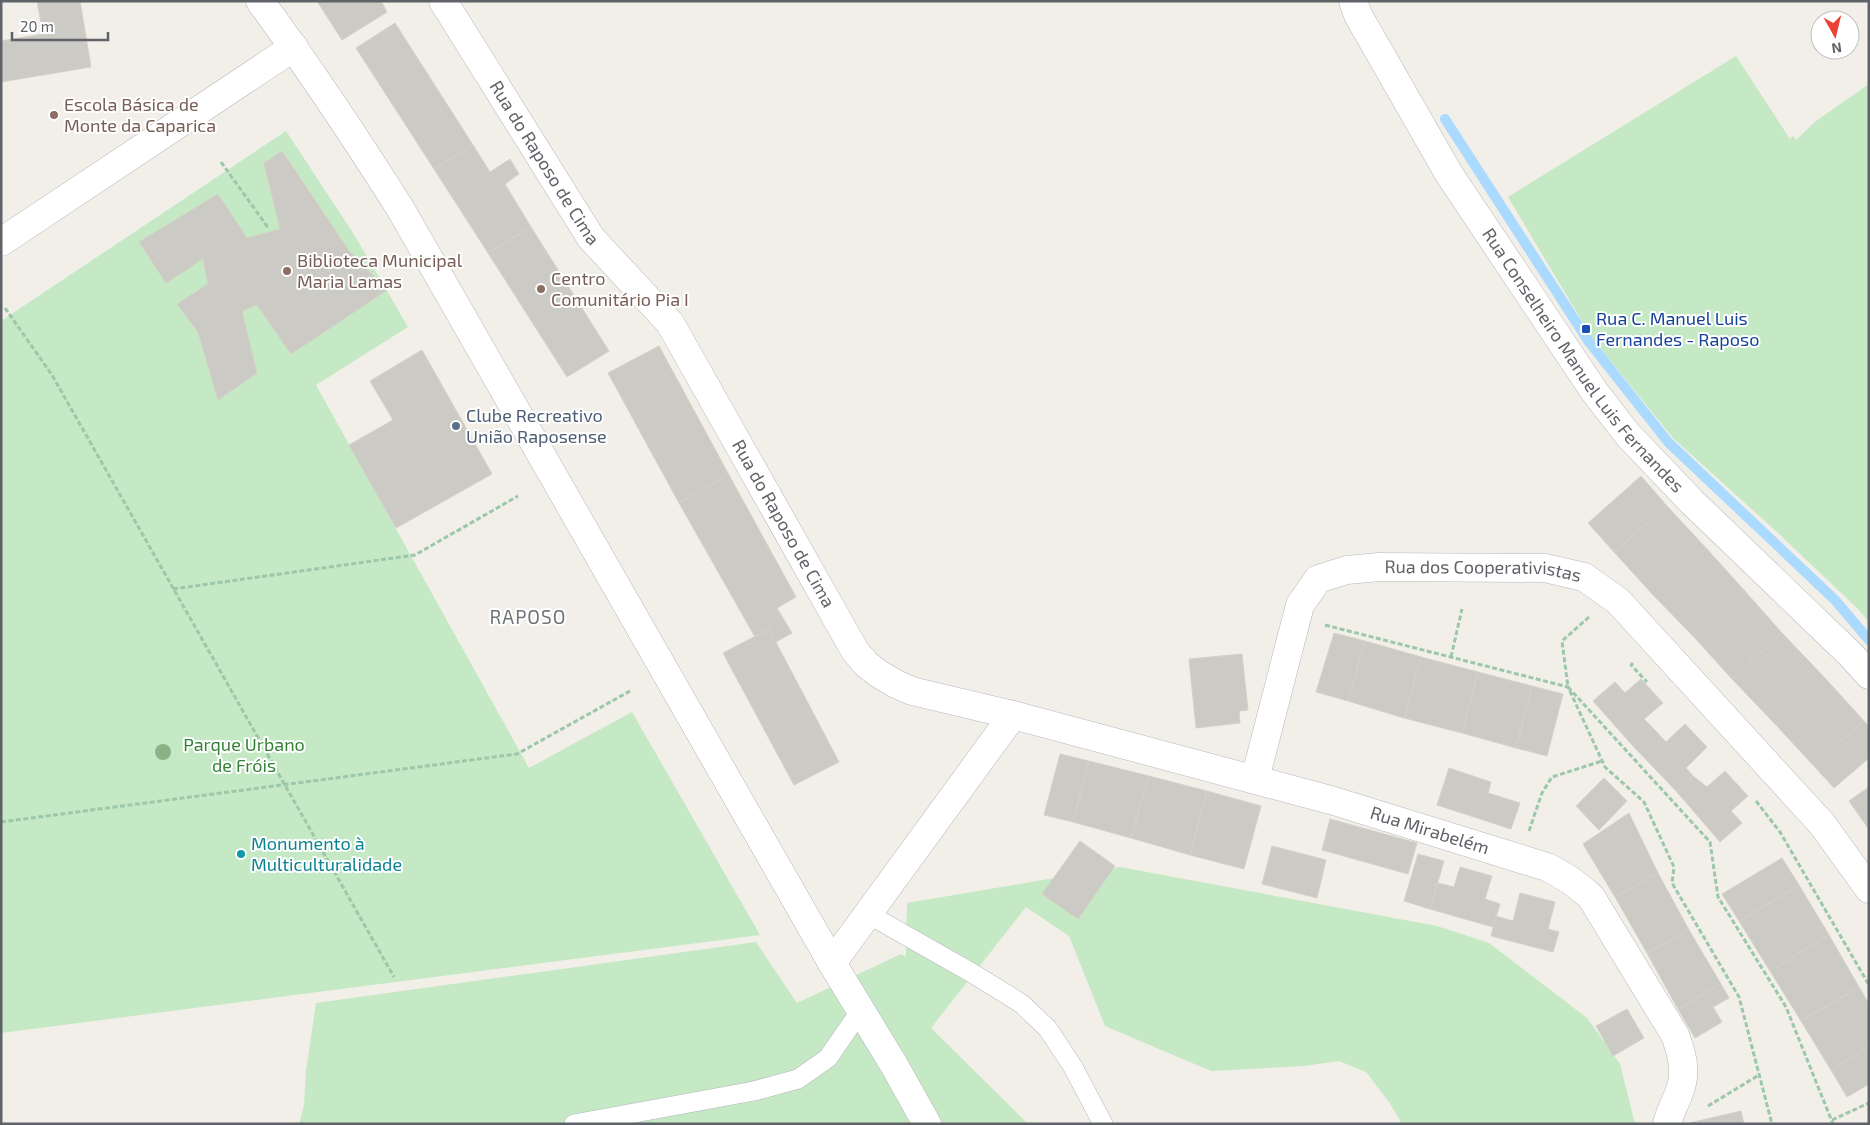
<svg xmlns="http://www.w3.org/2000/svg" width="1870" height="1125" font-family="'Exo 2',sans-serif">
<rect width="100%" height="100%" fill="#f1efe8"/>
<path fill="#c5e8c5" d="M1736 56 1790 139 1793 136 1796 140 1816 121 1869 84V622L1859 610 1777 532 1673 438 1592 338 1508 197Z
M286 131 355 236 408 327 316 385 529 768 632 712 760 935 1 1033V321Z
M1120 867 1437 926 1489 943 1587 1018 1620 1064 1635 1124H1402L1389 1102 1366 1072 1339 1061 1304 1066 1211 1071 1105 1026 1069 936 1026 907 931 1028 1028 1124H299L304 1105 306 1071 316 1003 756 942 797 1003 901 954 906 957 907 903Z"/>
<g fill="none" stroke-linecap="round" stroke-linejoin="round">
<path stroke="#aadaff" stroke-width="10" d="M1445 119 1589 342 1668 442 1835 600 1869 640"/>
</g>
<path fill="#cccac5" stroke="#d6d1c6" d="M37 1H80L91 67 1 82V41L43 34Z
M317 1H381L387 12 342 40Z
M395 23 473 145 434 169 356 48Z
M473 145 490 172 510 159 519 174 505 184 531 227 488 253 434 169Z
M282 151 349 251 387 290 291 354 257 305 242 311 257 373 218 400 198 332 177 304 208 284 203 259 166 283 139 242 218 194 247 238 280 229 264 163Z
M531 227 609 351 567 377 488 253Z
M659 346 729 475 679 503 608 373Z
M422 350 492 474 396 528 349 445 393 420 370 381Z
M729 475 796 597 777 608 792 633 776 642 769 629 755 637 679 503Z
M1641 476 1667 506 1614 552 1588 523Z
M1667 506 1706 548 1654 596 1614 552Z
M1706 548 1744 590 1693 636 1654 596Z
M1744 590 1782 633 1732 679 1693 636Z
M769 629 839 762 794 785 723 653Z
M1334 633 1365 641 1348 701 1316 692Z
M1782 633 1824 677 1776 725 1732 679Z
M1365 641 1421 657 1404 718 1348 701Z
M1242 654 1248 710 1239 711 1240 723 1196 728 1189 659Z
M1421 657 1478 672 1462 733 1404 718Z
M1478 672 1532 686 1516 748 1462 733Z
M1824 677 1864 721 1813 765 1776 725Z
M1641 679 1663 703 1644 719 1652 727 1633 746 1593 701 1615 682 1625 693Z
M1532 686 1563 694 1547 756 1516 748Z
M1864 721 1869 727V758L1834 788 1813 765Z
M1685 724 1707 747 1686 768 1693 776 1677 792 1633 746 1652 727 1666 742Z
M1060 754 1089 761 1073 822 1044 815Z
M1089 761 1149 776 1131 838 1073 822Z
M1449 768 1491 782 1488 793 1520 803 1511 829 1437 805Z
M1725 771 1748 796 1731 811 1742 823 1720 842 1677 792 1693 776 1707 787Z
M1149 776 1207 791 1190 855 1131 838Z
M1604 778 1627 801 1599 830 1576 806Z
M1869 787V827L1868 828 1849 801Z
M1207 791 1261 806 1244 869 1190 855Z
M1629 813 1658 873 1615 897 1583 844Z
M1330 819 1417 843 1408 874 1322 850Z
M1080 841 1115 866 1078 919 1042 894Z
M1272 846 1326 860 1317 898 1262 884Z
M1418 854 1444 861 1430 909 1404 901Z
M1782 858 1799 885 1739 921 1722 894Z
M1460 867 1492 876 1485 899 1500 904 1493 927 1430 909 1438 883 1454 887Z
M1658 873 1689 930 1647 953 1615 897Z
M1799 885 1829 935 1770 971 1739 921Z
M1520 893 1555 902 1548 929 1559 932 1553 952 1491 936 1496 916 1513 921Z
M1689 930 1721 984 1678 1009 1647 953Z
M1829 935 1859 987 1801 1021 1770 971Z
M1721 984 1729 998 1713 1007 1722 1022 1695 1038 1678 1009Z
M1859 987 1869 1004V1047L1831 1070 1801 1021Z
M1627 1009 1644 1038 1613 1056 1596 1026Z
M1869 1047V1084L1847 1097 1831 1070Z
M1741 1111 1744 1124H1685Z"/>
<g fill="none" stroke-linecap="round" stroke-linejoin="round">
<defs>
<path id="service" d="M868 914 972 973 1022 1004 1048 1029 1073 1067 1103 1124
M574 1124 754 1091 798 1079 828 1058 861 1010"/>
<g id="minor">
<path d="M260 1C309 68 355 137 400 208L832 963 894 1065 927 1124"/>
<path id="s1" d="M443 1 591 238 670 323 855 651 866 664 879 674 896 684 912 691 1013 715 1334 801 1547 867C1564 875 1577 884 1591 897L1675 1035C1682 1053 1687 1072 1680 1090 1676 1102 1670 1111 1667 1124"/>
<path id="s2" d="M1353 1 1358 15 1449 174 1594 391 1628 435 1692 502 1851 655 1869 675"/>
<path d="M1 242 294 47"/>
<path id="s3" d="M1255 779 1300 605 1318 579 1347 570 1379 567 1545 568 1584 577 1618 601 1822 824 1869 889"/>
<path d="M832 963 1013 715"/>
</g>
</defs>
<use href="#service" stroke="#b5b8bc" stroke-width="20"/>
<use href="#minor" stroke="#b5b8bc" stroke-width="29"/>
<path stroke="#9cc7a9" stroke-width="3" stroke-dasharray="5 2.5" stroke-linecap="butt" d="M221 162 269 229
M5 308 52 375 394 977
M173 589 415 555 518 496
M1589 617 1562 641 1568 687 1710 842 1718 897 1786 1007 1833 1124
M1325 625 1568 687 1605 767 1644 802 1674 867 1672 883 1739 997 1772 1124
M1451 657 1462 609
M1633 663 1631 665 1647 682
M1756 801 1780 832 1869 985
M1 822 517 754 630 691
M1529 831 1542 793 1552 777 1602 761
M1708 1106 1759 1075
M1832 1120 1869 1103"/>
<use href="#service" stroke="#fff" stroke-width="19"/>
<use href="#minor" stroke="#fff" stroke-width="28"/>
</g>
<circle fill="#89b387" cx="163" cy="752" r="8"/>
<g fill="#8d6e63" stroke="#fff" stroke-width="2">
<circle cx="54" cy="115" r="5"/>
<circle cx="287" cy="271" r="5"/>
<circle cx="541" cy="289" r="5"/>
</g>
<rect fill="#1a4fb4" stroke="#fff" stroke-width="2" x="1581" y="324" width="10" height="10" rx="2.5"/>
<circle fill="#5c6f8a" stroke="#fff" stroke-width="2" cx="456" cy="426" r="5"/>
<circle fill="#0f9aa8" stroke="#fff" stroke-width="2" cx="241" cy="854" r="5"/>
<g text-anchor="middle" stroke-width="4" stroke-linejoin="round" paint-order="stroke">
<g font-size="18" fill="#785e54" stroke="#fff" text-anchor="start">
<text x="64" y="111">Escola Básica de<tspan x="64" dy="21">Monte da Caparica</tspan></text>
<text x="297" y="267">Biblioteca Municipal<tspan x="297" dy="21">Maria Lamas</tspan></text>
<text x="551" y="285">Centro<tspan x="551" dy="21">Comunitário Pia I</tspan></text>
</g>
<g font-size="18" fill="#5f6368" stroke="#fff">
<text dy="6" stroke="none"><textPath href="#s1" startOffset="191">Rua do Raposo de Cima</textPath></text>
<text dy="6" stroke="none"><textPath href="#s2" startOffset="428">Rua Conselheiro Manuel Luis Fernandes</textPath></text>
<text dy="6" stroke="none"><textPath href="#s1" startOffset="626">Rua do Raposo de Cima</textPath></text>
<text dy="6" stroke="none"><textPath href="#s3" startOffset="378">Rua dos Cooperativistas</textPath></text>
<text dy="6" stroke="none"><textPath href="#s1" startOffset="1379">Rua Mirabelém</textPath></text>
</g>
<g font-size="18" fill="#164399" stroke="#fff" text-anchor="start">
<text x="1596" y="325">Rua C. Manuel Luis<tspan x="1596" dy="21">Fernandes - Raposo</tspan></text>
</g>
<g font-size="18" fill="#4e5e75" stroke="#fff" text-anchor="start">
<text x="466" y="422">Clube Recreativo<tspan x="466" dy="21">União Raposense</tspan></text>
</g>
<g font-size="18" fill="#348238" stroke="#fff">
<text x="244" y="751">Parque Urbano<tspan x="244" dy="21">de Fróis</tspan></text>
</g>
<g font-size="18" fill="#0d838f" stroke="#fff" text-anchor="start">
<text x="251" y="850">Monumento à<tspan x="251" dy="21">Multiculturalidade</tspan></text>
</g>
<g font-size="19" letter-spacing="1" fill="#70757a" stroke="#fff">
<text x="528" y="624">RAPOSO</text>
</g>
</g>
<rect width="1870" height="1125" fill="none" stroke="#5f6368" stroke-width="5"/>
<g transform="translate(1835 35) rotate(172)"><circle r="24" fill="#ffffff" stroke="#bfc1c3"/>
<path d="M0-4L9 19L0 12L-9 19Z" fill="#ea4335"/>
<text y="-8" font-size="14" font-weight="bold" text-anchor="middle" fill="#5f6368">N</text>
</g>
<path d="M12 32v8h96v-8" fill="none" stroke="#5f6368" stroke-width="2.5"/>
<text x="20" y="32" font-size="15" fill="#5f6368" stroke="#ffffff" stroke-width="4" paint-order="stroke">20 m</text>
</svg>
